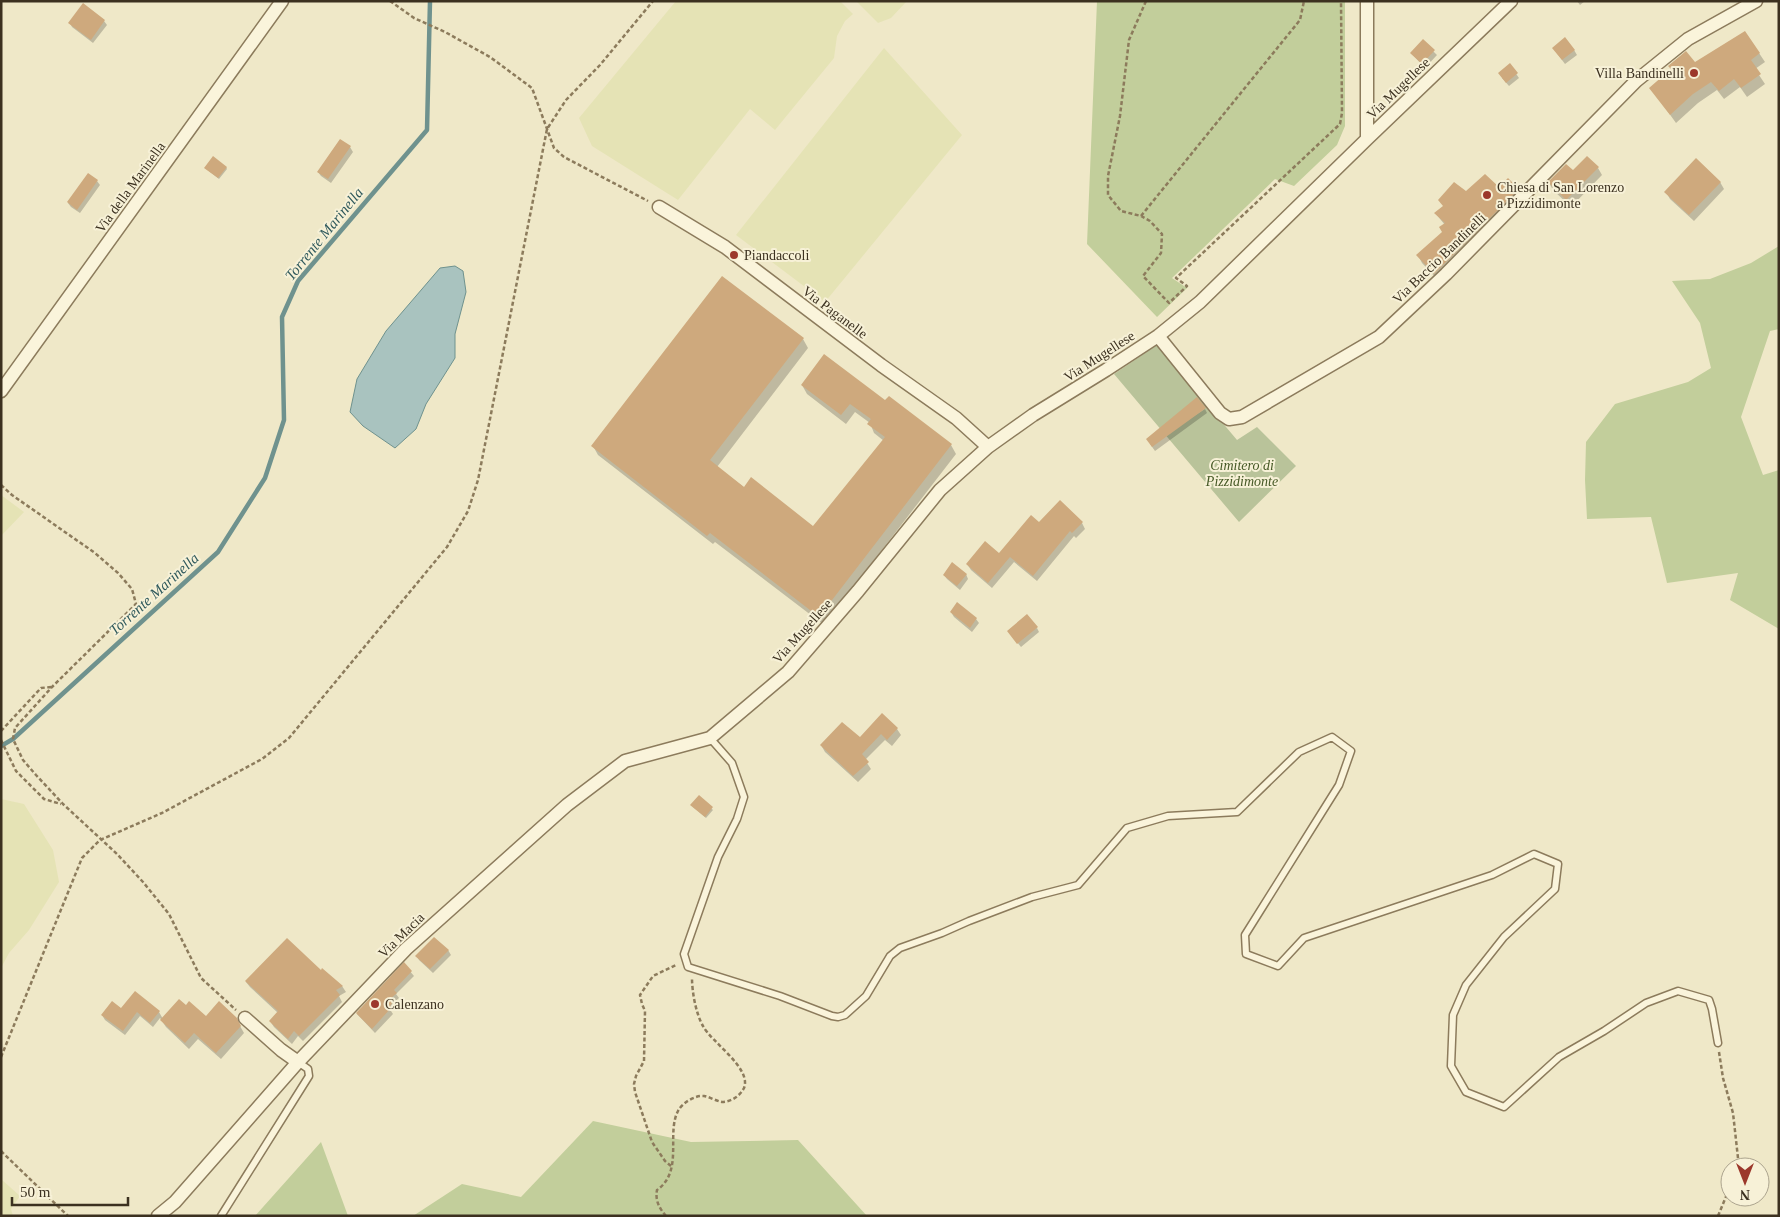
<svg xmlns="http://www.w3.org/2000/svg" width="1780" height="1217" font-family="Georgia,serif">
<rect width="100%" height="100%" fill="#efe8c8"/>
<path fill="#e5e3b5" d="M676 1H840L853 14 845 21 837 36 834 58 775 130 750 109 678 200 592 146 579 118Z
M856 1H907L891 18 878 23Z
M884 48 962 135 825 302 736 235Z
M1 495 24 512 1 536Z
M1 799 24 804 53 850 59 882 29 930 9 953 1 968Z
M1 1179 20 1196 11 1209 13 1216H1Z"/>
<path fill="#c2ce9b" d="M1097 1H1345V126L1337 145 1294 186 1275 179 1172 278 1187 288 1157 317 1087 244Z
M1779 246V329L1770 331 1741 417 1763 475 1779 470V629L1730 600 1738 573 1667 583 1651 517 1587 519 1585 480 1586 442 1615 404 1688 382 1711 368 1700 323 1672 281 1710 279 1751 263Z
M593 1121 691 1142 798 1140 867 1216H413L462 1184 521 1197Z
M321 1142 348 1216H255Z"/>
<path fill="#b9c39a" d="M1157 345 1237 440 1257 427 1296 466 1239 522 1114 374Z"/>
<path fill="#a9c3bf" stroke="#6f928e" d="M455 266 463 271 466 292 455 334V358L426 404 416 429 395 448 363 426 350 412 357 379 386 331 440 268Z"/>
<path fill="#0003" d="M1577 1H1585L1580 5Z
M104 21 107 25 93 43 72 27 70 23Z
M1423 41 1437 55 1425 68 1411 53Z
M1574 50 1577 55 1565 64 1556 52Z
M1759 53 1765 62 1755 69 1765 84 1747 97 1740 87 1724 99 1717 90 1698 103 1676 123 1651 88 1672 70 1669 66Z
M1510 65 1519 78 1509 86 1502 78Z
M340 140 350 147 353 152 331 183 321 176 318 172Z
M226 167 227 169 219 179 205 168Z
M1598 168 1602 175 1571 207 1553 190 1549 183 1573 172Z
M97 181 100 185 80 213 71 207 68 203Z
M1720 182 1724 189 1694 221 1670 199 1666 192Z
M1499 189H1518L1522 197 1439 281 1422 263 1418 255 1444 233 1445 225 1436 214 1466 193Z
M803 339 808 348 717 467 745 488 813 527 884 441 874 433 870 423 855 412 846 424 807 394 802 385 886 402 951 445 956 454 824 625 715 542 713 544 598 455 593 446Z
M1205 409 1207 413 1155 451 1150 444Z
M1039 523H1082L1085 529 1076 538 1074 536 1037 581 1014 562 992 588 971 570 967 564 999 555Z
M966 574 968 579 960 590 947 579 944 575Z
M951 612 976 619 979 623 972 632 954 617Z
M1037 628 1039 632 1021 647 1011 635Z
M882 715 897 729 901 735 892 746 885 740 865 760 871 769 858 782 825 752 821 745 860 739Z
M699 796 713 810 706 818 693 807Z
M448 950 451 955 433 973 419 960 417 956Z
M404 964 414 976 396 994 399 998 392 1004 394 1007 391 1011 393 1014 375 1033 357 1014Z
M321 972 342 986 346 992 339 996 342 1002 303 1041 298 1036 292 1044 274 1027 270 1021 278 1013 250 987 246 982Z
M135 993 159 1012 163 1019 186 1007 206 1017 236 1019 244 1033 221 1059 198 1039 189 1049 166 1027 160 1018 153 1027 140 1016 125 1035 105 1020 102 1015 121 1010Z"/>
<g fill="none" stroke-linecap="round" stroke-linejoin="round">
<path stroke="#6f928e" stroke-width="4.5" d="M1 746 13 739 218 552 265 478 284 420 282 317 298 281 427 130 430 1"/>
</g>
<path fill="#cea97d" d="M83 3 105 20 91 40 68 23Z
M1745 31 1760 53 1751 60 1761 74 1741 88 1734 79 1719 91 1711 82 1693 94 1670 115 1649 88 1671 69 1668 66 1686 51 1695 62Z
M1565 37 1575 50 1562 60 1552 48Z
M1423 39 1435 50 1422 64 1410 53Z
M1510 63 1518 73 1506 83 1498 73Z
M340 139 351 146 328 179 317 172Z
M213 156 227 167 218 178 204 168Z
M1587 156 1599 167 1566 200 1548 182 1566 164 1573 170Z
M1696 158 1721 182 1689 215 1664 192Z
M88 173 98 180 77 210 67 202Z
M1485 174 1499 187 1508 178 1519 189 1434 274 1416 255 1442 232 1439 227 1445 223 1434 213 1443 206 1438 200 1454 182 1466 191Z
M722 276 804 338 710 460 744 487 751 477 813 526 885 437 867 424 871 419 850 404 841 415 801 385 824 354 885 400 889 396 952 444 819 617 710 533 707 536 591 446Z
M1197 397 1206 408 1152 447 1146 439Z
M1060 500 1083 522 1072 533 1070 531 1033 576 1010 557 988 583 966 564 985 541 999 553 1031 515 1039 522Z
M952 562 967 574 957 586 943 575Z
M957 602 977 618 970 628 950 612Z
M1027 614 1038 627 1017 644 1007 631Z
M882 713 898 728 887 740 881 734 862 754 869 762 853 776 820 745 842 722 860 737Z
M699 795 713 807 705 817 690 805Z
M434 937 449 950 430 969 415 956Z
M287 938 321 970 322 968 343 986 336 990 340 995 299 1036 294 1031 288 1039 269 1021 278 1011 245 981Z
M404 962 412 971 394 990 397 993 390 999 393 1002 390 1006 391 1008 372 1029 356 1013Z
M135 991 160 1011 150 1023 137 1012 123 1031 101 1015 112 1001 121 1008Z
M179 999 186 1005 189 1001 206 1016 219 1001 237 1018 241 1026 216 1053 194 1033 185 1043 160 1020Z"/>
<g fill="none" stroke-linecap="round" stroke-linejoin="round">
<defs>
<path id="service" d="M710 738 732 763 744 797 737 819 718 857 684 954 688 967 780 996 832 1016 838 1017 845 1015 866 996 890 956 900 948 942 933 969 921 1032 897 1078 885 1127 828 1168 816 1237 812 1299 752 1332 737 1351 751 1339 785 1245 935 1246 954 1278 966 1304 938 1492 875 1534 854 1558 864 1555 889 1504 937 1466 985 1453 1015 1451 1066 1466 1092 1504 1107 1559 1057 1604 1031 1646 1003 1678 991 1709 1000 1712 1009 1718 1043
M221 1216 309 1076 308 1069 298 1062"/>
<path id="minor" d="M1367 139V1
M659 207 725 247 881 365 956 418 988 447
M1158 336 1220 413 1229 419 1242 417 1379 337 1446 274 1636 81 1688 39 1756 1
M1 391 282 1
M245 1018 281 1050 298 1062
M158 1216 175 1202 298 1062 406 949 567 805 625 761 710 738 788 672 858 591 940 490 988 447 1033 415 1106 370 1158 336 1200 302 1367 139 1511 1"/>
</defs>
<use href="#service" stroke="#8c7b5c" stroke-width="9"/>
<use href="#minor" stroke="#8c7b5c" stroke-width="15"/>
<path stroke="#8c7b5c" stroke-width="2.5" stroke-dasharray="4 2.5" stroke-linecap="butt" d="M390 1 414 18 445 32 490 57 532 88 554 148 564 157 648 201
M1146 1 1129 40 1120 116 1108 176V195L1121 211 1141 216 1150 221 1162 234 1161 253 1143 276 1169 303 1187 286 1176 278 1340 124 1342 113 1341 1
M1141 216 1300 20 1304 1
M1 485 12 495 95 553 118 573 132 589 136 604 52 687 15 728 13 739 23 760 36 775 63 804 117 854 143 882 169 914 201 978 236 1010
M1 731 41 688 51 687
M1 740 16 771 44 799 61 804
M1719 1052 1723 1078 1733 1113 1739 1167
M1 1057 82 858 100 840 162 813 262 759 289 738 447 547 468 511 478 480 547 129 566 100 600 65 653 1
M1 1151 68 1216
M671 1166 665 1161 652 1142 635 1092 634 1084 636 1076 644 1061 645 1011 642 1004 640 995 653 976 676 965
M666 1216C659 1208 655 1200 657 1190 684 1171 666 1134 678 1111 682 1103 695 1095 704 1096 710 1097 716 1101 722 1102 731 1102 740 1096 744 1088 752 1068 711 1042 703 1026 696 1014 692 992 692 978
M1718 1216 1730 1187"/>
<use href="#service" stroke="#faf4db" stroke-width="6"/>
<use href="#minor" stroke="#faf4db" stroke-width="12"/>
</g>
<g fill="#9c382b" stroke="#f7f1d7" stroke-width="2">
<circle cx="1694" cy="73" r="5"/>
<circle cx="1487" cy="195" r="5"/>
<circle cx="734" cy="255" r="5"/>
<circle cx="375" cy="1004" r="5"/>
</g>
<g text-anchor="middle" stroke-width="4" stroke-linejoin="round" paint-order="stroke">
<g font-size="14" fill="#3c3120" stroke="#f7f1d7" text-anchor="start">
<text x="1684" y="78" text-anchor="end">Villa Bandinelli</text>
<text x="1497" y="192">Chiesa di San Lorenzo<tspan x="1497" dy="16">a Pizzidimonte</tspan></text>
<text x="744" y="260">Piandaccoli</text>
<text x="385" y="1009">Calenzano</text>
</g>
<g font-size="14" fill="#3c3120" stroke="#f7f1d7">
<text transform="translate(1398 88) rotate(-44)" y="5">Via Mugellese</text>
<text transform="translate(130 187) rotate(-54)" y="5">Via della Marinella</text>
<text transform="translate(1439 258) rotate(-44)" y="5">Via Baccio Bandinelli</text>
<text transform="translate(835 312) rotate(37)" y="5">Via Paganelle</text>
<text transform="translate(1099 356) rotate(-33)" y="5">Via Mugellese</text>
<text transform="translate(802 631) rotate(-48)" y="5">Via Mugellese</text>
<text transform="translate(401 935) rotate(-44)" y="5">Via Macia</text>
</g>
<g font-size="14" font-style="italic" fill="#465926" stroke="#f7f1d7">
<text x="1242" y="470">Cimitero di<tspan x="1242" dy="16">Pizzidimonte</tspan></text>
</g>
<g font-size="15" font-style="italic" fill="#2f595c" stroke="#f7f1d7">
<text transform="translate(324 234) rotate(-51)" y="5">Torrente Marinella</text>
<text transform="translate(154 594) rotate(-42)" y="5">Torrente Marinella</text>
</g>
</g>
<rect width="1780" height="1217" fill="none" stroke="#3c3120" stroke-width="5"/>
<g transform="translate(1745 1182) rotate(180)"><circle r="24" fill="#f7f1d7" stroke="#aca48e"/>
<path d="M0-4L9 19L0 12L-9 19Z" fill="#9c382b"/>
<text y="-8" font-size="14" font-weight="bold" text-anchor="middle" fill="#3c3120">N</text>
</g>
<path d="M12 1197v8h116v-8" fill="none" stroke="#3c3120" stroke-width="2.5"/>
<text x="20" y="1197" font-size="15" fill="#3c3120" stroke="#f7f1d7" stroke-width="4" paint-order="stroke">50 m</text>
</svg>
